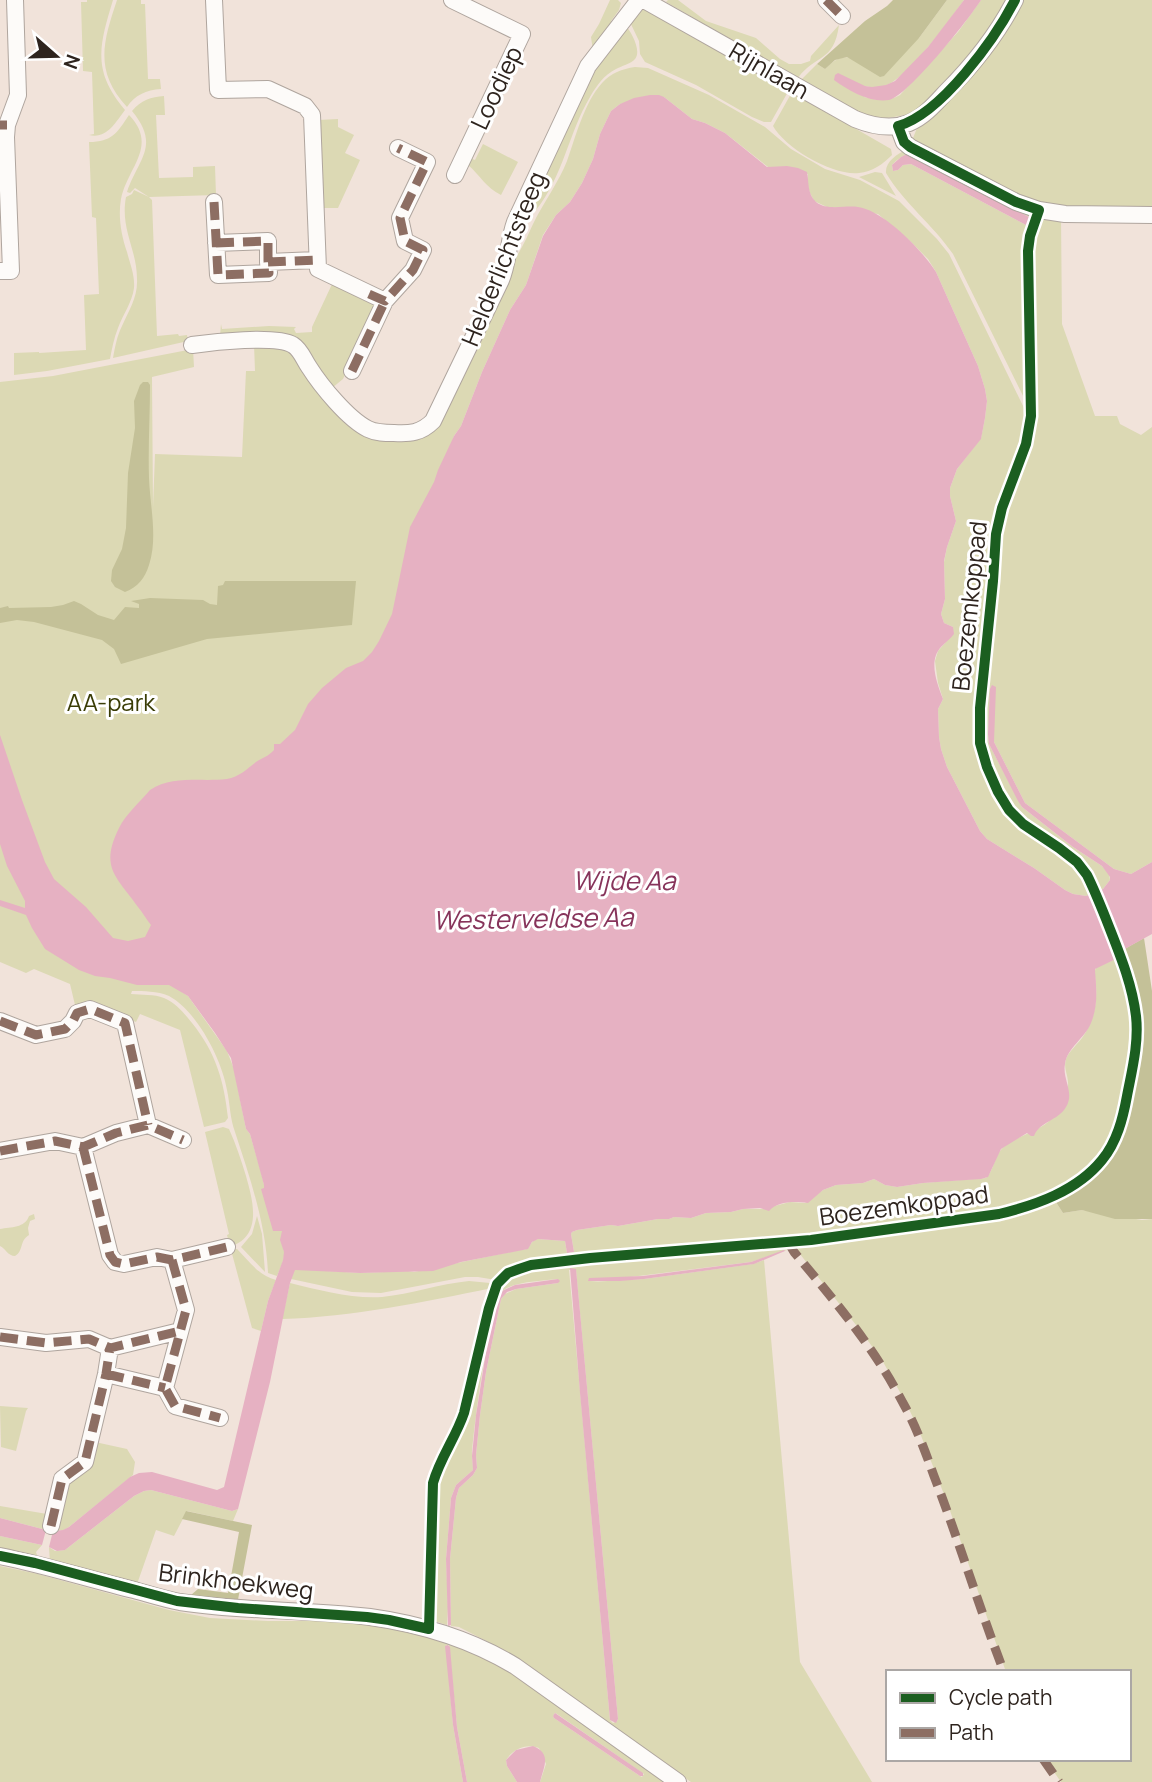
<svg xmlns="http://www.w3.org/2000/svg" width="1152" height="1782" font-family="Manrope,sans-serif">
<rect width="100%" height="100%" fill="#f1e3da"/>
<path fill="#dcd9b4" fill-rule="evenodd" d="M87 0H113C99 46 92 71 125 110 115 123 107 139 89 135L94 134 92 72 83 71 81 2H87Z
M117 0H141V4H145L148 79H160L161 89C146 90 135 95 127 107 94 71 103 42 117 0Z
M610 0H618L621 3 619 10 611 21 614 24 593 51 591 37 599 24Z
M668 0H678L706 21 756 38 780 59 789 64H801L810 61 811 56 839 25C834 63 815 54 798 78L666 2Z
M947 0H964C949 21 910 75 887 85 880 88 873 88 865 86L864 97C877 100 888 102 900 95L958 32 981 0H1011L945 89 912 114 881 119 862 115 801 80 817 64 825 69C833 61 842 54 853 59L919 38Z
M1020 0H1152V209L1072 208 1022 199 914 144 913 138 917 128Z
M646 9 789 90 771 122H764L752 117 696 85 645 62 640 54 639 41 629 20 641 10Z
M625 25C631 31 642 51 635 59 631 64 621 66 616 69 604 75 597 85 590 97 569 132 563 177 536 210L526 208 596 62Z
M635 67 648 68 709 95 765 127 791 149 825 169 860 180 899 201 937 239 949 254 1025 410 1028 421 1025 439 1000 507 994 531 992 579 978 713 980 749 991 783 1010 814 1022 826 1072 861 1082 872 1084 882 1089 888 1092 894 1086 896 1073 894 1065 890 1034 868 987 839 980 831 947 767 941 749 939 737 938 709 943 699 938 683 935 661 938 651 945 643 953 627 944 623 941 614 945 599 944 562 947 547 956 521 950 496V488L957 469 981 438 985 418 987 401 985 389 978 366 936 272 928 259 911 242 878 214 827 207 814 201 810 193 807 183 808 174 768 167 725 133 705 123 692 119 664 97 620 104 611 111 600 134 593 159 582 183 570 202 556 215 543 235 526 285 510 310 482 372 461 426 454 436 398 639 152 922 153 984 172 985 188 996 227 1051 234 1069 246 1129 250 1134 261 1172 275 1231 281 1230 283 1232C280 1241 282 1242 284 1251 285 1259 280 1269 277 1276L268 1273C266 1224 250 1178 235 1132 230 1119 230 1104 227 1090 222 1060 197 1011 169 996 157 991 144 991 132 991L131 994C142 995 154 994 164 998 176 1003 184 1013 192 1023 216 1053 224 1081 228 1118L225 1122 204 1127 180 1030 140 1014 136 1022 89 1003 74 1008 75 1005 70 984 34 969 26 973 0 962V382L53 376 193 349 194 367 152 377 153 507 155 454 242 457 246 371H255L254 344 289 347 356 427 419 436 510 265C522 251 528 234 536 218 546 199 559 181 567 161 576 136 584 103 602 83 611 73 622 69 635 67Z
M792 92 891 149 892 155C883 164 872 172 859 173 833 176 785 148 773 126Z
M164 96 165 115H156L159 178 193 177V167L215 166 216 195 149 197 152 200 157 336 178 334 179 336 187 335 188 341 113 358C115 347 117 336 122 326 129 310 138 297 137 279 137 249 120 229 126 197L132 194 134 190 149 197 135 188 130 193 127 192C138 159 161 146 132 111 141 100 151 97 164 96Z
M129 115C159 146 127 168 121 199 118 216 121 235 127 252 130 264 135 275 134 288 132 303 123 314 118 328 114 338 112 348 110 359L47 371 14 375V353L39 352V353L86 350 84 295 99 294 96 218 92 217 89 142C112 142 117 133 129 115Z
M338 119V127L354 135 345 153 360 160 338 208H321L318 120Z
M483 144 518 162 501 195C486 188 480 175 468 165L467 157 475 160Z
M906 150 1032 213C1036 226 1027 240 1026 254L1030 410 953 254C933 225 904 203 886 173 885 162 897 154 906 150ZM910 155 1029 217 1031 222 1026 225 911 164 903 165 898 170 893 171 892 165C897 160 901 155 910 155Z
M875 172 882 173 896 196 859 177Z
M1051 215 1061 216 1062 324 1095 416H1117L1120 424 1141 435 1152 427V862L1131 874 1114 869 1025 803 994 742 991 686 988 734 989 744 1022 807 1073 847 1102 866 1109 874 1110 880 1103 889 1097 892 1094 886 1095 877C1083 864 1071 852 1056 842 1040 831 1021 822 1010 806 965 741 990 672 995 600 997 574 994 546 1001 521 1008 492 1027 466 1033 436L1029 250C1032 234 1036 223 1051 215Z
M333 282 374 303 376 307 375 312 343 379 332 388 301 345 220 336 221 324 222 329 269 326 296 327 294 329 296 333 312 332V327Z
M1118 958C1119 961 1118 965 1119 968 1121 971 1124 973 1126 977 1129 983 1130 991 1131 998 1137 1027 1133 1054 1127 1083 1124 1104 1120 1127 1109 1145 1084 1190 1029 1207 981 1215L807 1238 665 1248 547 1260 514 1268 496 1280 478 1277H465L381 1293 352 1292 291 1279 294 1270 297 1269 360 1273 408 1271 414 1272 520 1250C530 1250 528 1246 534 1240L538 1239 565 1241 567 1253 574 1252 571 1234 572 1232 577 1230 611 1225 618 1226 658 1219H669L674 1217 691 1218 706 1213 731 1212 743 1209H763L790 1202 805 1203 823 1190 836 1185 863 1183 874 1179 885 1185 897 1187 923 1183 986 1178C995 1169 994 1154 1005 1146 1017 1136 1042 1130 1051 1119 1055 1115 1068 1091 1068 1086 1069 1076 1063 1069 1066 1059 1069 1051 1077 1045 1082 1038 1096 1018 1099 995 1094 971L1097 967Z
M223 1127 229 1129C236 1144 241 1160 246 1176 253 1201 263 1236 230 1247L227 1235 229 1234 205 1132Z
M1054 1199 1063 1213 1082 1210 1142 1220 1152 1219V1782H1061L1045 1759H1129V1672H1006L947 1502 918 1428 906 1403 882 1360 860 1330 792 1244 978 1221 1029 1210Z
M34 1214 35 1219 30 1221 28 1228 29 1235C19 1241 24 1251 15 1256 8 1256 6 1249 0 1246V1229C11 1227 25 1228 29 1216Z
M257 1216 262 1234 265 1272 241 1247 252 1234Z
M785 1244 790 1249 751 1262 590 1282 644 1279 753 1264 764 1260 800 1662 872 1782H691L498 1647 459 1627 451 1626 450 1559 456 1498 459 1488 473 1475 477 1468 476 1455 480 1415 486 1372 501 1299 505 1294 516 1289 558 1283V1279C543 1281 511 1281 500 1293 490 1304 473 1433 472 1454 472 1459 473 1465 473 1470L456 1485 451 1498 446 1559 448 1607 447 1625 434 1621 433 1618 435 1493 437 1479 441 1467 467 1415 496 1294C507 1274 524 1269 546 1266ZM569 1270H576L618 1719 617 1721 613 1723 610 1720Z
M237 1249C249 1261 259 1276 276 1280L268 1301 261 1331 252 1328 231 1250Z
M469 1281 490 1283 493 1286 492 1288C423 1302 353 1317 282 1319L290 1283C319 1290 352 1299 382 1297 411 1294 439 1284 469 1281Z
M0 1406 28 1408 26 1411 16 1451 1 1447Z
M95 1442 127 1449 135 1462 133 1475 69 1527 64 1530 53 1531 64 1482Z
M151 1490 232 1511 238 1509 233 1521 187 1511 174 1536 156 1530 136 1587 50 1563 49 1547 55 1551 65 1550 134 1496 144 1491Z
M0 1506 47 1514 46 1530 0 1518Z
M0 1536 42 1545 36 1552 39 1561 0 1552Z
M0 1566 38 1574 169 1610 210 1618 268 1621H304L328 1619 416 1631 495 1659 672 1782H540L546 1764 539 1748C526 1743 513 1749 506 1760L507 1766 517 1782H467L457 1727 449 1645 446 1646 453 1725 463 1782H0ZM555 1713 557 1714 644 1774 642 1777 640 1776 554 1718 553 1716Z"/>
<path fill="#c4c198" d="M893 0H947L919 38 884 76 880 77 847 57 835 60 825 69 817 64 865 21 887 6Z
M143 382H148L150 385C150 416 148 447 149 478 150 506 158 538 149 565 145 578 138 587 125 592L115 587 111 581 112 570 122 549 126 528 128 473 135 428 134 401 140 385Z
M225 581H356L352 625 207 639 121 664 114 649 102 640 34 622 17 620 0 623V608L8 606 9 608 51 607 63 605 74 601 81 604 98 615 114 620 125 607 139 608V604L131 601 150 598 203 600 210 604 217 605 218 586 223 585Z
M1144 938 1152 991V1219H1115L1082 1210 1063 1213 1054 1199 1077 1185 1094 1172 1105 1160 1119 1134 1128 1103 1137 1052 1139 1015 1130 965 1121 951Z
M186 1511 252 1525 237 1605 190 1600 191 1595 198 1589 228 1593 239 1532 182 1519Z"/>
<path fill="#e6b1c2" d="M964 0H981C969 19 908 96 889 100 870 103 849 91 834 80L835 75 838 73 865 86 872 87 886 85 895 81 928 47Z
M650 95H659L664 97 692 119 705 123 725 133 767 167 787 166 798 168 807 172C809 181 807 194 816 202 827 211 845 205 858 207 883 210 923 251 936 272L978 366 985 389 987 401 985 418 981 439 957 469 950 488V496L956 521 947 547 944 561 945 599 941 614 944 623 953 627 954 634C950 639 946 642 941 647 928 661 937 683 943 699L938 709 939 737 941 749 947 767 980 831 987 839 1034 868 1065 890 1073 894 1086 896 1103 889 1110 880V877L1102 866 1073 847 1022 807 1018 801 989 744 988 734 990 689 992 685 996 687 994 742 1025 803 1114 869 1131 874 1152 862V934L1121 951 1118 958 1095 969C1095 974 1096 979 1096 985 1097 998 1096 1011 1091 1023 1085 1038 1067 1048 1065 1064 1062 1079 1075 1093 1066 1107 1058 1121 1040 1121 1034 1136H1031L1027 1133 1001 1149 988 1177 981 1179 923 1183 897 1187 885 1185 874 1179 863 1183 836 1185 823 1190 808 1203C795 1201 777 1201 769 1211L760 1208 743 1209 731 1212 706 1213 691 1218 674 1217 669 1219H658L618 1226 611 1225 577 1230 572 1232 571 1234 574 1252 567 1253 565 1241 538 1239 532 1242 528 1249 461 1262 433 1271 360 1273 295 1270 290 1283 270 1382 238 1509 232 1511 151 1490 144 1491 134 1496 65 1550 57 1551 49 1547 53 1531 63 1530 69 1527 130 1477 139 1473 152 1472 217 1490 224 1487 268 1301 283 1260 284 1252 280 1240 282 1231H273L261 1189 264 1188V1185L250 1134 246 1129 231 1058 215 1033 188 996 169 985H137L110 978 95 976 79 970 45 949 32 928 26 915 0 906V900L25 908V901L7 866 0 844V735L22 800 45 862 54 879 86 907 113 938 128 941 145 937 151 925C146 919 143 913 138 907 117 877 99 868 119 828 126 814 140 802 150 790 173 775 202 782 227 779 239 777 247 769 256 762 262 758 269 756 274 750V744H280L295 730 308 704 322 688 346 668 363 661 372 652 379 641 392 614 410 527 434 482 438 470 454 436 461 426 482 372 510 310 526 285 543 236 556 215 570 202 582 183 593 159 600 134 611 111 620 104 634 98Z
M905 155H909L1029 217 1031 222 1026 225 911 164 903 165 898 170 893 171 892 165 901 157Z
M784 1250 785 1251 754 1264 644 1279 620 1281H588L589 1278 643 1276 751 1262Z
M570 1268 576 1269 618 1719 616 1723 610 1720 580 1393Z
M558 1279 560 1281 558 1283 516 1289 507 1292 501 1299 486 1372 480 1415 476 1455 477 1468 473 1475 459 1488 456 1498 450 1559 451 1625 448 1626 446 1559 451 1498 456 1485 473 1470 472 1456 476 1415 488 1339 498 1297 502 1291 515 1285Z
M0 1518 46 1530 42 1545 0 1536Z
M448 1645 450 1647 457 1727 467 1782H463L453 1725 445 1646Z
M555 1713 643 1773V1776H640L554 1718 553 1716Z
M533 1746C552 1754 544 1766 540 1782H517L507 1766 506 1760 516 1750Z"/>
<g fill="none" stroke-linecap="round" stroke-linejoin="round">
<defs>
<path id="minor" d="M214 0 218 90 268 89 305 106 312 115 318 269 385 301 413 270 423 250 405 241 400 218 427 162 398 148
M452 0 522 34 455 175
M644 0 855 119C872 126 891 130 909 123 924 117 935 104 946 92 974 64 997 35 1015 0
M826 0 842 16
M898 126 904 142 910 147 1016 202 1039 210 1065 214 1152 215
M214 202 218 275 269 273 268 262 317 260
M216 243 268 241V262
M0 271H11L6 137 7 125 18 95 15 0
M192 345C213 342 276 335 293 345 301 350 304 360 309 367 321 386 348 419 368 429 376 433 385 433 394 433 410 434 421 433 433 421L501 280C509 261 508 241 515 222L588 66 639 0
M352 371 385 301
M0 1021 36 1035 65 1029 73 1021 77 1013 90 1009 125 1023 148 1125
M83 1147 110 1255 115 1262 124 1264 157 1257 172 1260 227 1247
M0 1151 55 1141 83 1147 116 1133 148 1125 183 1140
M172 1260 186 1310 165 1388 175 1406 220 1418
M0 1337 46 1343 89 1339 110 1348
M106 1374 165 1388
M51 1526 62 1479 85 1462 106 1374 110 1348 180 1331
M0 1556C45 1565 89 1579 134 1590 149 1594 164 1599 180 1602 243 1612 307 1609 370 1617 420 1624 472 1640 515 1666L678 1782"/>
</defs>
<use href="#minor" stroke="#afa59e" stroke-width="18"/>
<use href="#minor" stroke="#fdfbf9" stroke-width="16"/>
<path stroke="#8d6e63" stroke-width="9" stroke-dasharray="18 9" stroke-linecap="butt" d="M826 0 842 16
M0 125H7
M214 202 218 275 269 273 268 262 317 260
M216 243 268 241V262
M369 294 385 301 413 270 423 250 405 241 400 218 427 162 398 148
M352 371 385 301
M0 1021 36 1035 65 1029 73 1021 77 1013 90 1009 125 1023 148 1125
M83 1147 110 1255 115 1262 124 1264 157 1257 172 1260 227 1247
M0 1151 55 1141 83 1147 116 1133 148 1125 183 1140
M788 1242 794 1252C834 1300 874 1347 903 1403 916 1426 925 1451 934 1476 959 1541 979 1607 1004 1672
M172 1260 186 1310 165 1388 175 1406 220 1418
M0 1337 46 1343 89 1339 110 1348
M106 1374 165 1388
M51 1526 62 1479 85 1462 106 1374 110 1348 180 1331
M1043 1759 1059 1782"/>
<defs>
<path id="cycleway" d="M0 1556 35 1563 177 1601 238 1608 367 1617 389 1620 429 1629 433 1483C440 1458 456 1437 464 1413L489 1308 497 1284 508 1273 519 1269 531 1265 590 1258 811 1240 999 1214C1036 1205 1077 1191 1102 1160 1117 1142 1123 1118 1127 1096 1132 1070 1139 1043 1136 1016 1132 982 1118 950 1106 919 1100 904 1094 889 1087 875L1077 862 1059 848 1023 824 1009 810 998 792 987 767 980 743V708L993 581 996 534 1002 508 1026 444 1031 416 1028 251 1030 236 1039 210 1016 202 910 147 904 142 898 126C941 114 995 39 1015 0"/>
</defs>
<use href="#cycleway" stroke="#fff" stroke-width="15"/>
<use href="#cycleway" stroke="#1b5e20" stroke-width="10"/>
</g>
<g text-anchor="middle" stroke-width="6" stroke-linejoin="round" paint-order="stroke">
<g font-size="24" fill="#2e241e" stroke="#fff">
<text transform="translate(769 71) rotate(30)" y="8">Rijnlaan</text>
<text transform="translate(497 88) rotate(-65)" y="8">Loodiep</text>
<text transform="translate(504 259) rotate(-68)" y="8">Helderlichtsteeg</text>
<text transform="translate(970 606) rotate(-84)" y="8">Boezemkoppad</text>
<text transform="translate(904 1206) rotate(-8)" y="8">Boezemkoppad</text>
<text transform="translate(236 1582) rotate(7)" y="8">Brinkhoekweg</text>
</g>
<g font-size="24" fill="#3a3d06" stroke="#fff">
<text x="111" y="711">AA-park</text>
</g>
<g font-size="26" font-style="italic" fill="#87345b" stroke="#fff">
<text x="624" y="890">Wijde Aa</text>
<text transform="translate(533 919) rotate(-1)" y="9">Westerveldse Aa</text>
</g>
</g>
<rect x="886" y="1670" width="245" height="91" fill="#ffffff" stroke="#aba7a5" stroke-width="2"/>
<rect x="900" y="1693" width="35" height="10" fill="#1b5e20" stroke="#aba7a5" stroke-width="2"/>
<text x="949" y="1705" font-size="21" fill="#2e241e">Cycle path</text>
<rect x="900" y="1728" width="35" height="10" fill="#8d6e63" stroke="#aba7a5" stroke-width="2"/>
<text x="949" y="1740" font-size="21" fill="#2e241e">Path</text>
<g transform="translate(56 56) rotate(110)" stroke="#ffffff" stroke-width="5" paint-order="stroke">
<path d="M0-5L12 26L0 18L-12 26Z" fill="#2e241e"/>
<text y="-10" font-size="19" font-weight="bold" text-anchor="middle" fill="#2e241e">N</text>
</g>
</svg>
